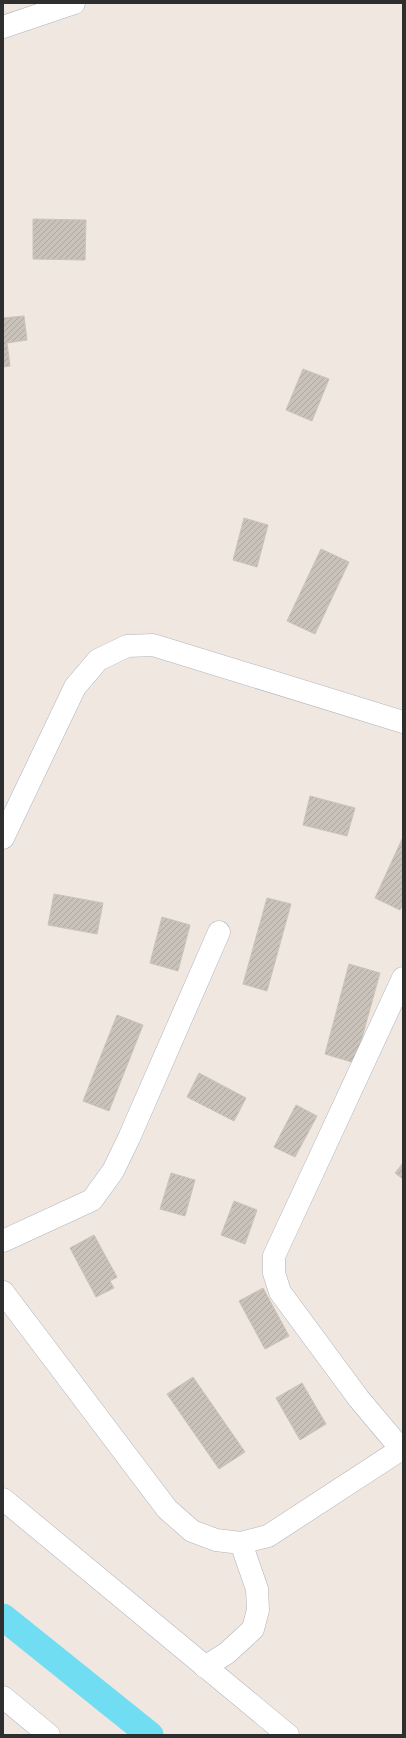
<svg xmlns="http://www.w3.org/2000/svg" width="406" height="1738" font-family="'DM Sans',sans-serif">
<defs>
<pattern id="building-hatch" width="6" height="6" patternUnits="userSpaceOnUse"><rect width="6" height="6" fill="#c8c2bb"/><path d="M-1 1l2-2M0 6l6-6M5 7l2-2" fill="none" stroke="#aca7a1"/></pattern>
</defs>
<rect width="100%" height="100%" fill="#efe7e0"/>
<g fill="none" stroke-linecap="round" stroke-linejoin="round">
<path stroke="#71ddf3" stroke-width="27" d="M3,1617L150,1735"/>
</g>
<g fill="url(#building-hatch)" stroke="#cbc3b9">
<path d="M33,219L86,220L85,260L33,259Z"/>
<path d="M24,316L27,340L7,343L10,366L3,367V318Z"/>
<path d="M303,369L329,379L312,421L286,410Z"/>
<path d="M244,518L268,525L257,567L233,560Z"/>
<path d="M321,549L349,562L315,634L287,621Z"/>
<path d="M310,796L355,808L347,836L303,825Z"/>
<path d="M403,837V904L400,910L375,898Z"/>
<path d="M54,894L103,903L97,934L48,925Z"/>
<path d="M267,898L291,904L267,991L243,984Z"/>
<path d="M162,917L190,925L178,971L150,963Z"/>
<path d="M349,964L380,973L355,1063L325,1054Z"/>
<path d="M117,1015L143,1025L109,1111L83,1101Z"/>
<path d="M199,1073L246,1098L234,1121L187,1097Z"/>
<path d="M296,1105L317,1116L295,1157L274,1147Z"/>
<path d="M403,1163V1179L395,1173Z"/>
<path d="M171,1173L195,1180L185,1216L160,1209Z"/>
<path d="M234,1201L257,1210L245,1244L221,1235Z"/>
<path d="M94,1235L117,1277L110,1281L114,1288L96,1297L70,1248Z"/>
<path d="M263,1288L289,1336L265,1349L239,1301Z"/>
<path d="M193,1377L245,1452L219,1469L167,1394Z"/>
<path d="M302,1383L326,1424L300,1440L276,1398Z"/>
</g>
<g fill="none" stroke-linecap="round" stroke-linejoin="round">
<g stroke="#b0b4be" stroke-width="23">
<g id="minor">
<path d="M3,838L75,687L98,660L127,646L153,645L403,722"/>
<path d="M3,1241L92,1200L113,1171L129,1138L219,932"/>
<path d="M3,1292L167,1509L192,1531L216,1540L241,1543L268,1536L403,1448"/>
<path d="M401,1449L359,1399L280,1292L274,1273V1256L403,978"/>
<path d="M3,1499L288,1735"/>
<path d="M205,1667L227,1653L253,1629L258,1610L257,1589L241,1543"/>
<path d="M3,1697L49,1735"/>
</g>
</g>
<g stroke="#b0b4be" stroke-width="23">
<path id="tertiary" d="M3,27L74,3"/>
</g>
<use href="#minor" stroke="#fff" stroke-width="22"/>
<use href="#tertiary" stroke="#fff" stroke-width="22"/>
</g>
<rect width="406" height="1738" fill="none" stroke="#2e2e2e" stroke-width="8"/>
</svg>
